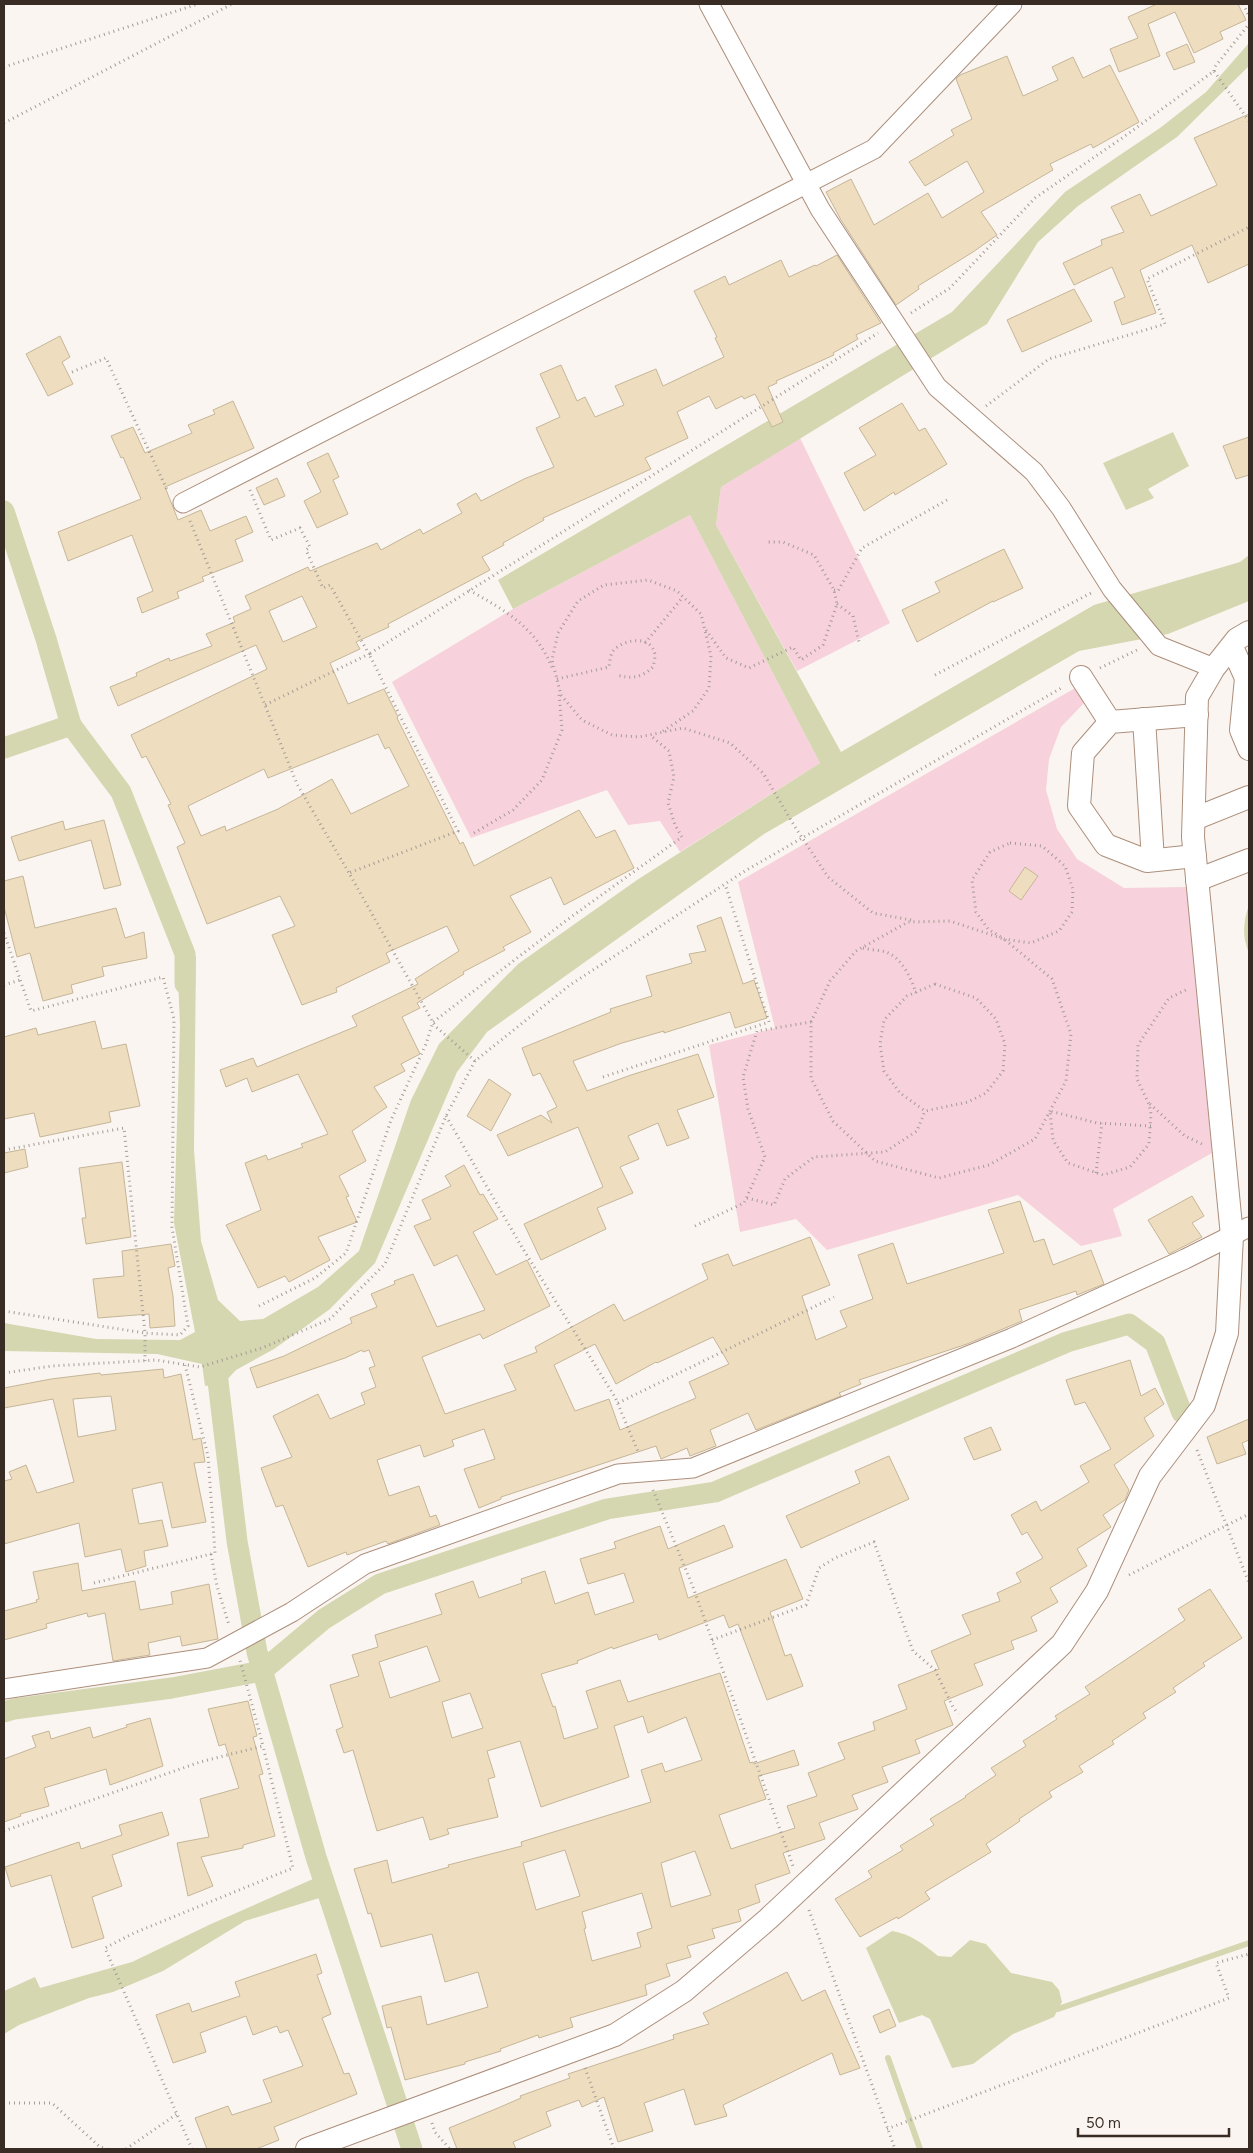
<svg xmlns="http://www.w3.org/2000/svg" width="1253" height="2153" font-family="Figtree,sans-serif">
<rect width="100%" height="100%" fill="#fbf5f1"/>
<g fill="#f7d1db">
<path d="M800,438L890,623L797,671L716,525L721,487Z"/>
<path d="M690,515L820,763L680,852L660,821L628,825L607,790L471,838L392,682L513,609Z"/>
<path d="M1077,687L1086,701L1061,727L1049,759L1046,790L1057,829L1077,859L1124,888L1187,887L1212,1153L1113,1209L1122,1236L1081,1246L1018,1195L827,1250L796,1219L740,1232L709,1045L775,1028L738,882Z"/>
</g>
<g fill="#d4d7b0">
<path d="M1249,43V66L1177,137L1078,206L1038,242L987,324L721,487L716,525L841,752L1094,605L1240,562L1249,555V601L1168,634L1079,651L764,834L487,1032L457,1072L375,1263L330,1309L274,1349L236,1370L223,1384L205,1386L202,1364L157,1354L4,1351V1323L96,1339L180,1340L195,1332L174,1223L180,1025L177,957L196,956L194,1150L201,1241L218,1300L240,1321L263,1319L318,1287L359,1251L411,1100L439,1044L518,964L637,880L820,763L690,515L513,609L498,580L952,312L1065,192L1160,128L1206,92Z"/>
<path d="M1173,432L1189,466L1148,489L1154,498L1126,510L1103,463Z"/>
<path d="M1249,905V953C1242,937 1243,922 1249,905Z"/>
<path d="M322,1875L329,1895L245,1921L163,1971L113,1992L89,1998L19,2025L4,2034V1991L35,1977L40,1988L132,1962L211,1924Z"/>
<path d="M892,1931C911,1934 923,1944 938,1956L951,1957L970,1940L986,1944L1011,1973L1052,1982L1059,1990L1062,2002L1054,2017L1013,2034L973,2064L952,2068L930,2019L922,2015L899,2023L866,1948Z"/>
</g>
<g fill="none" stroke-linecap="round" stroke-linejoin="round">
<g stroke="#d4d7b0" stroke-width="6">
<path d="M1058,2009L1249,1943"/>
<path d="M888,2058L920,2149"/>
</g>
<g stroke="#d4d7b0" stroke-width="21">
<path d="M4,511L46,639L71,725L4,748"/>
<path d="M71,725L121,792L185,954V984"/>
<path d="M215,1356L237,1541L257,1652L316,1857L412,2149"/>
<path d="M4,1712L14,1709L172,1688L262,1671L324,1619L380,1584L607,1509L715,1492L1067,1342L1129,1324L1155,1343L1182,1413"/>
</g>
</g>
<g fill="#eedebf" stroke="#c5b698" fill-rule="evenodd">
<path d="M1157,4H1238L1246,20L1220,32L1223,39L1194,53L1175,12L1148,24L1160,56L1119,72L1110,49L1138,38L1128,17Z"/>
<path d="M1187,44L1195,62L1174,70L1166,53Z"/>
<path d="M1007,56L1023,96L1058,80L1052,67L1073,57L1083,78L1110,65L1139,122L1093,148L1091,144L1050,164L1053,170L981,212L997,235L973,252L918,286L919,289L896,305L841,220L826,192L851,179L874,225L928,193L942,218L984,192L967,161L925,186L909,162L954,135L951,130L972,119L956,79L960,75Z"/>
<path d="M1249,114V264L1208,283L1192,245L1140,270L1156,313L1122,325L1114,302L1125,297L1112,267L1074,285L1063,263L1102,245L1101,240L1124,232L1111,207L1140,194L1151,216L1217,185L1194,138Z"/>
<path d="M837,255L881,323L856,335L858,339L833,353L834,355L776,381L777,383L768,387L783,422L772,427L755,394L744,399L742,396L716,409L709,396L677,412L688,438L645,458L651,469L543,518L544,520L503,543L504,545L482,557L490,570L388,624L389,627L356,642L360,649L330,663L348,704L384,689L398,717L397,718L460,844L463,842L474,866L579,810L596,838L615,830L634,868L564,905L551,877L510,896L531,932L503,947L505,950L463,972L464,974L417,1003L420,1008L402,1017L420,1054L401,1064L405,1071L374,1087L387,1107L352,1131L366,1161L339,1176L349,1196L346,1197L357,1222L318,1237L330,1260L289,1282L285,1276L258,1288L226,1225L261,1210L245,1163L266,1155L268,1160L303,1147L301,1144L328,1134L298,1074L252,1092L247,1078L226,1087L220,1070L253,1058L257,1067L357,1026L352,1016L418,984L415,979L459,951L447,926L386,953L390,962L336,988L337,992L302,1005L272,935L295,926L280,896L207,924L177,847L185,843L168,805L171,804L146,756L142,758L131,735L267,669L256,645L118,706L110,687L137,676L136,673L169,658L170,661L212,646L206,634L235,622L233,617L251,609L245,596L308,567L310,571L377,543L381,550L420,529L423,534L462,513L457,504L476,493L481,501L524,479L554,467L536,428L560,417L540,374L561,365L577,401L585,397L595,417L624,405L615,386L656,369L663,386L724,357L715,338L717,337L694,291L725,276L729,285L781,260L789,277L815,265L816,266ZM302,596L317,627L283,642L269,611ZM378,734L385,749L389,747L409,786L351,814L332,779L278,809L226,831L225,826L201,836L188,806L264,769L268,778Z"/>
<path d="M1074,289L1092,321L1022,352L1007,320Z"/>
<path d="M60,336L70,357L62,362L73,384L48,396L26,354Z"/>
<path d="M233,401L254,448L165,487L178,520L201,510L210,531L246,516L253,532L235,540L243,561L202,577L204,581L177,592L179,598L142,613L137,598L153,591L132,535L68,561L58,532L141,499L123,457L121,458L111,436L133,427L145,453L192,433L188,425L215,414L213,410Z"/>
<path d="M902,403L919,431L925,428L947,464L895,495L894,492L864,511L844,473L876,455L859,428Z"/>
<path d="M1249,437V475L1236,479L1223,446Z"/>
<path d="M328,453L339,477L333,480L348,514L317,528L304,501L321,492L307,463Z"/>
<path d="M277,478L285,496L264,505L256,488Z"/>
<path d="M1004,549L1023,588L993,602V601L917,642L902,610L940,592L935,582Z"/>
<path d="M104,820L121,885L104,889L91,840L19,861L11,837L63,821L65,830Z"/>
<path d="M1025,867L1038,876L1021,900L1009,891Z"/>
<path d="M23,876L35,928L116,908L125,938L144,932L147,958L102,967L104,976L71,985L73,993L43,1001L30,953L17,957L4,907V881Z"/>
<path d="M721,917L743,984L754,980L767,1018L735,1028L730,1012L664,1033V1031L622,1043L573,1061L587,1091L631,1075L698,1054L714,1097L677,1110L689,1138L667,1146L658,1123L628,1136L639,1159L620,1167L633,1193L597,1208L606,1229L541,1260L524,1224L603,1187L578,1127L508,1156L497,1135L541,1115L552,1123L547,1112L557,1107L540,1073L533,1076L522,1048L611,1012L610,1009L652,996L646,976L692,963L689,954L706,951L697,926Z"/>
<path d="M95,1021L102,1049L126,1044L140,1106L109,1112L111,1122L40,1137L34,1113L4,1119V1037L36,1028L38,1035Z"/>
<path d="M489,1079L511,1094L491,1131L467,1116Z"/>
<path d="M25,1149L28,1167L4,1173V1153Z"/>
<path d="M122,1162L131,1237L86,1244L82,1218H86L79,1168Z"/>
<path d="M464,1165L480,1195L483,1194L498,1219L473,1232L496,1275L527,1260L550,1306L483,1339L480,1334L422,1357L445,1414L516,1390L504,1365L537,1352L535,1347L614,1304L624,1321L708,1279L702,1264L728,1254L733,1266L810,1237L830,1285L802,1296L816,1340L847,1327L840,1311L873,1299L858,1255L893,1243L907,1284L1004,1253L988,1210L1020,1201L1034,1242L1044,1239L1053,1265L1091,1250L1104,1284L1077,1295L1076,1291L1019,1310L1022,1321L967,1344L859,1380L861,1384L839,1393L841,1396L756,1430L748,1413L710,1430L716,1446L690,1456L687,1448L661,1459L656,1446L501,1497V1499L479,1508L464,1469L495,1459L484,1429L452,1440L454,1446L424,1457L420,1445L377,1460L389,1496L419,1486L430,1517L436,1515L440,1525L388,1544L386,1541L347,1555L346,1552L308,1567L283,1505L276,1507L261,1468L292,1457L273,1416L318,1394L330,1419L365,1404L361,1393L376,1387L369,1368L375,1366L369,1350L363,1352L362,1350L345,1358L257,1388L250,1368L284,1356L352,1323L350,1318L377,1307L371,1294L395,1284L394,1281L413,1274L437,1327L485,1310L457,1255L434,1266L414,1226L431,1219L422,1200L451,1186L445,1176ZM713,1337L729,1364L689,1382L696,1398L620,1430L609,1399L575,1411L554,1365L595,1344L616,1384L656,1362L657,1363Z"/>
<path d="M1192,1196L1204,1216L1192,1223L1202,1237L1169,1254L1148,1220Z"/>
<path d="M171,1244L175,1266L168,1268L173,1296L175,1326L150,1328L149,1314L98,1318L93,1279L124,1276L122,1251Z"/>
<path d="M1130,1360L1141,1396L1155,1388L1164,1404L1144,1418L1154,1436L1114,1465L1129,1490L1125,1500L1103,1515L1111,1527L1077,1549L1087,1566L1050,1588L1058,1602L1031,1617L1037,1631L1011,1641L1014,1649L974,1664L983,1685L944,1701L953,1725L915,1740L920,1753L882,1767L888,1782L852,1795L858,1809L819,1823L825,1839L783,1853L790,1873L755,1885L760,1902L738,1910L741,1921L712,1929L715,1938L687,1946L691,1957L666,1964L670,1976L645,1985L647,1995L570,2018L573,2027L539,2038L538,2035L500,2049L501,2051L465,2062V2064L405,2080L391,2027L387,2028L382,2006L421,1996L427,2025L488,2007L478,1972L445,1982L432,1934L381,1947L371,1913L368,1914L354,1869L387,1860L392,1883L449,1867L448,1865L522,1846L521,1842L651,1802L641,1770L662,1763L665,1772L702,1760L686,1717L648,1733L643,1716L614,1726L629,1777L541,1807L520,1741L487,1751L495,1777L488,1779L498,1817L447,1829L449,1834L430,1840L423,1817L377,1831L353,1750L344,1753L336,1730L343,1727L330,1685L359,1676L352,1655L378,1647L375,1635L442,1614L435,1594L473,1581L479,1598L522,1583L521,1579L545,1571L555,1604L588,1592L595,1615L634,1602L624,1573L588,1584L580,1559L616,1548L614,1542L660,1526L668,1549L724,1525L733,1547L679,1568L688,1598L786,1559L803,1599L770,1612L785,1656L791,1654L803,1686L767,1700L738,1624L729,1628L724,1615L659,1640L657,1634L613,1649L612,1647L577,1661L578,1663L541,1674L553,1707L555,1706L564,1739L598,1728L586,1691L620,1680L628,1702L720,1673L750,1763L753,1762L754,1764L794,1750L799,1765L758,1776L766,1799L719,1815L731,1849L795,1828L787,1806L817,1796L808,1773L845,1759L838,1743L875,1730L873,1722L907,1709L898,1685L939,1669L931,1651L971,1634L962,1615L1000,1601L997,1593L1021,1582L1016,1573L1043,1558L1027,1532L1022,1535L1011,1515L1036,1501L1041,1511L1089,1482L1080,1466L1111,1449L1085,1402L1075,1405L1066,1380ZM427,1646L440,1681L390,1698L379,1662ZM470,1693L483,1728L452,1738L442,1702ZM565,1850L580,1896L536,1910L523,1863ZM695,1851L711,1895L671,1907L661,1863ZM642,1893L652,1928L637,1933L641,1947L592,1961L584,1929L586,1928L582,1912Z"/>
<path d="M163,1369L164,1378L181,1374L193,1440L201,1438L205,1462L194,1463L206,1522L172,1528L162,1482L132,1489L139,1524L162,1520L168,1546L144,1551L146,1566L126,1572L121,1549L85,1557L79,1523L4,1544V1481L12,1479L9,1472L26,1465L37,1493L74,1482L53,1399L4,1408V1388L51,1379L100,1373L101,1375ZM111,1396L116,1430L78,1437L73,1399Z"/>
<path d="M1249,1419V1440L1242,1443L1246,1454L1217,1464L1207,1437Z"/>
<path d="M991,1427L1001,1450L974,1460L964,1438Z"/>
<path d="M889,1456L909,1499L801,1548L786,1516L860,1483L855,1471Z"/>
<path d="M78,1563L82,1591L135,1581L140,1610L173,1604L171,1592L209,1584L218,1639L182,1646L180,1636L148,1643L150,1655L113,1661L105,1613L88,1617L87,1613L46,1624L47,1628L4,1640V1611L37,1602L36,1600L39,1599L33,1572Z"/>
<path d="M1210,1589L1242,1638L1203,1663L1205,1666L1173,1688L1176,1692L1143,1713L1146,1718L1112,1741L1114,1744L1079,1766L1083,1772L1049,1792L1052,1797L1019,1819L1020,1821L986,1844L991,1852L925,1892L930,1899L898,1919L897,1917L860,1937L835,1899L872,1877L868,1871L903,1850L900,1846L934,1825L930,1819L966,1797L965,1796L996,1775L991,1768L1026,1746L1023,1741L1057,1719L1055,1716L1090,1694L1085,1687L1185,1620L1178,1609Z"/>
<path d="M248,1701L257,1736L253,1737L263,1774L259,1775L275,1836L243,1845V1848L201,1857L213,1886L188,1896L177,1843L209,1837L200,1799L239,1788L225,1744L219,1746L208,1709Z"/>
<path d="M150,1718L163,1766L110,1785L106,1769L44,1788L49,1806L20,1814L21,1816L4,1822V1759L36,1747L32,1736L49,1731L51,1739L90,1727L93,1738L127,1727L126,1725Z"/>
<path d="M162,1812L169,1835L112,1855L122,1886L92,1897L104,1938L72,1948L51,1875L11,1887L5,1867L79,1842L81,1849L122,1835L119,1825Z"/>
<path d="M316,1954L322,1973L317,1975L331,2014L322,2018L344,2074L349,2073L357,2094L274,2127L279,2140L256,2149H207L195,2118L228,2106L232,2115L272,2102L263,2080L303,2066L288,2030L280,2033L277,2026L253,2035L246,2016L200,2033L206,2052L173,2063L156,2015L189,2003L192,2012L240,1996L235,1982Z"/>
<path d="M787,1972L802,2001L825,1990L860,2068L840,2075L832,2053L723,2105L727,2116L695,2125L684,2089L644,2103L653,2131L618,2142L604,2097L582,2107L579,2100L546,2112L551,2126L513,2142L516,2149H457L449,2128L498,2108L521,2098L520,2096L570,2078L568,2074L674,2039L673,2035L709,2024L703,2013Z"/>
<path d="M889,2009L896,2026L880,2033L873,2016Z"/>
</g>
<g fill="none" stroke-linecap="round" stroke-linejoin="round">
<g stroke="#ac8f7c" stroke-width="21">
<g id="minor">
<path d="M709,4L820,209L937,387L1034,472L1061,508L1112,589L1159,646L1214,668"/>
<path d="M183,503L874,149L1012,4"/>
<path d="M4,1689L207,1658L292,1612L365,1564L618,1474L693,1468L1012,1338L1185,1259L1249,1227"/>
</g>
</g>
<g stroke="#ac8f7c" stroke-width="24">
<g id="tertiary">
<path d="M1232,647L1246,678L1241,730L1249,749"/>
<path d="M1081,677L1110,722"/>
<path d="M1144,719L1153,860"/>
<path d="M1194,819L1249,797"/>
<path d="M1195,856L1147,861L1106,845L1079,806L1083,753L1110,722L1197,715"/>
<path d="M1197,880L1249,860"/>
<path d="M307,2149L615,2035L684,1991L768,1919L1062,1644L1097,1591L1150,1476L1204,1405L1227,1333L1232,1236L1193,837L1197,697L1214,668L1237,639L1249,632"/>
</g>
</g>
<g stroke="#a59c97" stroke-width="3" stroke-dasharray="1 4" stroke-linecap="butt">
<path d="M1243,4L1249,16"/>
<path d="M4,67L198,4"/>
<path d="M1214,71V68L1249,24"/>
<path d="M4,123L232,4"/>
<path d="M911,313L950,288L1035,198L1125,136L1214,71L1249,121"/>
<path d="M72,372L106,358L168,492"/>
<path d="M986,406L1049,359L1165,324L1147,279L1249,227"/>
<path d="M250,490L271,540L300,528L310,547L306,550L323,588L330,585L369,654L265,705"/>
<path d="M190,521L297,784L349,873"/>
<path d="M469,590C506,611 537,628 553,670"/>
<path d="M834,590L838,591L862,548L947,500"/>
<path d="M837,604L853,616L859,642"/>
<path d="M706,630L726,658L749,668L793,647L801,660L823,645L837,604L834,590L814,555L783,542H765"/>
<path d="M645,643L683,597"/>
<path d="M1100,668L1139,649"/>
<path d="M935,675L1091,593"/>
<path d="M557,679L609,667C610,662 610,655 613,651C623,639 652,634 655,655C655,658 654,663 653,667C641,678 632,679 616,675"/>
<path d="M663,731L693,711L709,688L711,656L701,614L677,591L648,580L604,585L578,601L558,633L552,660L561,695L582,720L612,735L639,737L683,728L730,743L763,773L795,827L828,877L873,913L911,920"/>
<path d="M474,833L513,810L542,780L562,730L559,693"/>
<path d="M1010,843L1042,846L1065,866L1073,889L1072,912L1059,931L1031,943L1004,939L988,929L976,912L972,880L990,852Z"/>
<path d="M4,933L31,1011L163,977L174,1019L172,1227L188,1326L180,1335L145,1333V1361"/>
<path d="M863,948C870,950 879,950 886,952C902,958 911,978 916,993"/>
<path d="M935,984L976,998L996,1019L1005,1044L1003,1071L986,1093L968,1102L925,1111L900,1093L884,1071L880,1044L884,1020L907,996Z"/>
<path d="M4,985L20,980"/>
<path d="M475,1061L435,1026L349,873L458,831L369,654L878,333"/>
<path d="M603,1077L769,1022L725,884"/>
<path d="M1150,1104L1185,1136L1202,1144"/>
<path d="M446,1116L520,1244L615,1397L639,1454"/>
<path d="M1151,1126L1097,1123L1050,1111L1053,1140L1068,1163L1103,1175L1130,1167L1149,1144L1151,1114L1149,1104L1137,1079L1138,1045L1169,998L1188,989"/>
<path d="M4,1150L124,1128L145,1333L4,1311"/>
<path d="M1096,1173L1102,1123"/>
<path d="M747,1198L774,1205L785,1179L814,1157L885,1152L917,1131L925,1111"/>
<path d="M695,1226L744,1203L765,1157L748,1109L743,1077L757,1031L811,1022V1078L833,1121L875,1161L939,1178L989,1165L1035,1139L1066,1081L1071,1034L1052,979L1004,939L950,921L908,922L856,951L830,981L811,1022"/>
<path d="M259,1306L315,1278L346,1253L391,1120L426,1044L433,1022L571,917L682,837L675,825L668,803L674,777L669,751L650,735"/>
<path d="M4,1373L52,1366L156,1360L200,1367L262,1348L330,1319L385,1264L446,1116L475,1061L570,985L745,871L1063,687"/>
<path d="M618,1403L834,1297"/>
<path d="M1197,1450L1249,1583"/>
<path d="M653,1490L693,1587L793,1866"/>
<path d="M211,1554L217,1586L229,1625"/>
<path d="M1129,1575L1249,1514"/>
<path d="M94,1583L215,1553L208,1456L185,1365"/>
<path d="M712,1640L806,1605L819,1568L835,1558L874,1542L913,1651L935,1670L953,1707L958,1714"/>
<path d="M4,1831L200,1762L263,1746L240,1660"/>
<path d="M809,1910L895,2149"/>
<path d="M585,2068L614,2149"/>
<path d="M4,2103H52L100,2147L107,2149"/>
<path d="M432,2123L435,2132L450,2149"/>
<path d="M887,2129L1229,1998L1216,1963L1249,1954"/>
<path d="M126,2149L177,2114"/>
<path d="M192,2149L105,1948L134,1933L293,1868L263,1746"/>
</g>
<use href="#minor" stroke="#fff" stroke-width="19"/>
<use href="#tertiary" stroke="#fff" stroke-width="22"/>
</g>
<rect width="1253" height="2153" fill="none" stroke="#382c25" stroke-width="10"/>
<path d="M1078 2128v8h151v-8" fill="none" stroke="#382c25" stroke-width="2.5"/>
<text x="1086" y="2128" font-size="15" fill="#382c25" stroke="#fbf5f1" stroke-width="4" paint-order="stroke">50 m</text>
</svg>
